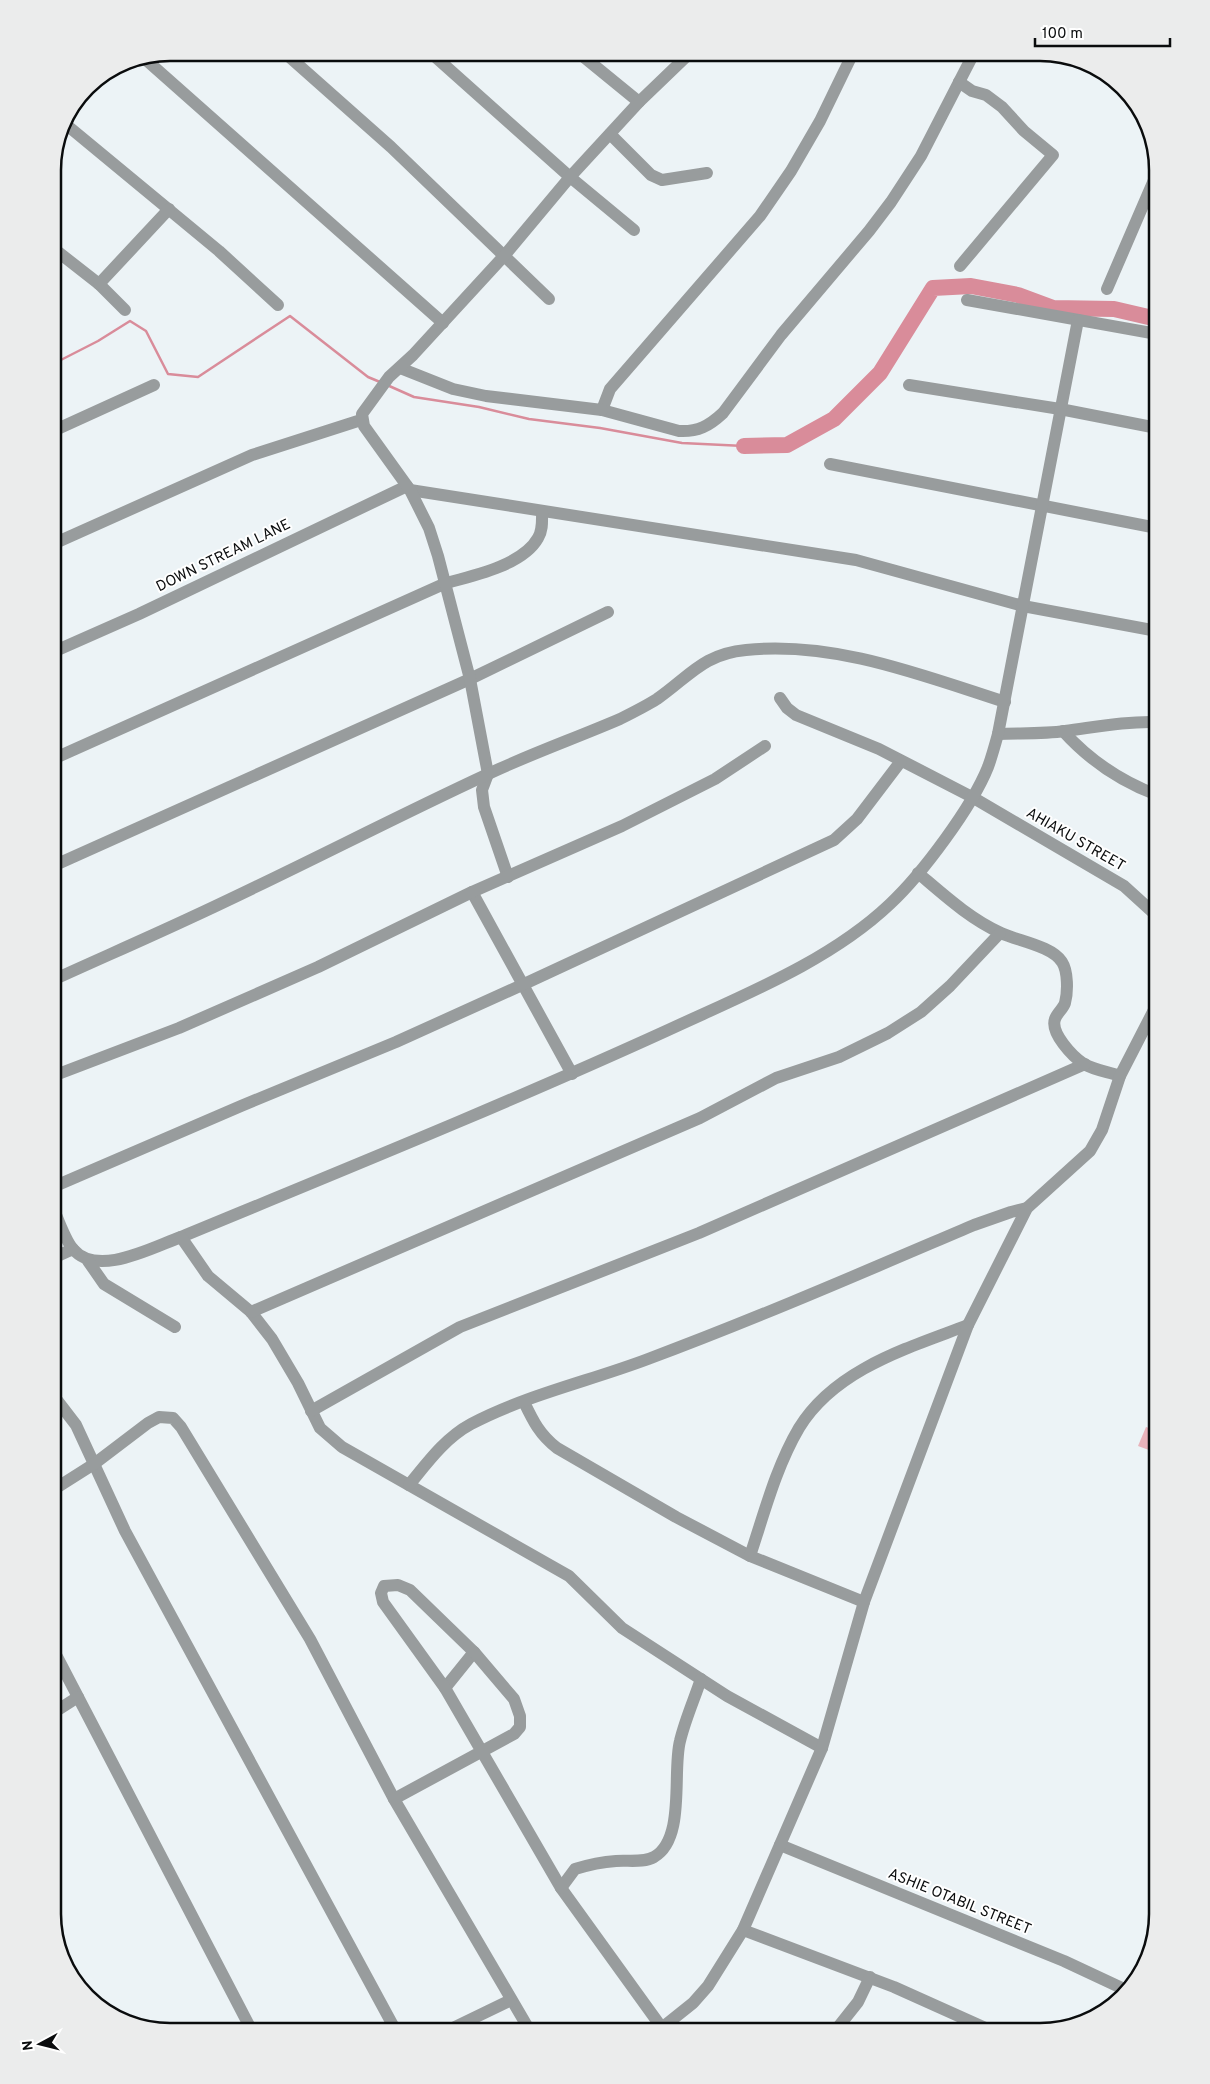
<svg xmlns="http://www.w3.org/2000/svg" width="1210" height="2084" font-family="Overpass,sans-serif">
<rect width="100%" height="100%" fill="#ecf3f6"/>
<path fill="#e9b3bb" d="M1146,1427L1157,1431V1453L1138,1446Z"/>
<g fill="none" stroke-linecap="round" stroke-linejoin="round">
<g stroke="#d98c9a" stroke-width="2.5">
<path d="M53,364L98,341L130,321L146,331L168,374L198,377L290,316L368,377L380,382"/>
<path d="M387,385L414,397L479,407L529,419L600,428L682,443L744,446"/>
</g>
<path stroke="#d98c9a" stroke-width="16" d="M744,446L787,445L834,419L880,373L933,288L971,286L1018,295L1053,308L1114,309L1157,319"/>
<g stroke="#989c9d" stroke-width="12">
<path d="M285,53L391,147L549,299"/>
<path d="M431,53L570,177L634,230"/>
<path d="M579,53L639,102"/>
<path d="M853,53L820,121L791,171L760,216L610,389L602,410L679,431C698,432 709,426 723,413L781,335L869,231L891,202L921,156L974,53"/>
<path d="M144,58L443,323"/>
<path d="M959,82L972,91L986,95L1002,107L1024,131L1053,155L960,266"/>
<path d="M63,122L219,251L278,305"/>
<path d="M610,134L651,175L662,180L707,173"/>
<path d="M53,248L99,284L125,310"/>
<path d="M99,284L169,209"/>
<path d="M1107,289L1157,173"/>
<path d="M967,300L1157,334"/>
<path d="M400,368L453,389L486,396L602,410"/>
<path d="M909,385L1060,409L1157,428"/>
<path d="M53,431L154,385"/>
<path d="M830,464L1157,528"/>
<path d="M410,490L856,560L1023,606L1157,631"/>
<path d="M53,544L252,455L361,420"/>
<path d="M53,652L139,614L407,486"/>
<path d="M780,698L787,708L796,715L879,749L972,797L1124,886L1157,916"/>
<path d="M1063,731C1090,761 1120,781 1157,795"/>
<path d="M998,734C1020,733 1043,734 1065,731C1096,727 1126,721 1157,722"/>
<path d="M53,759L446,583C473,576 523,565 538,538C543,530 542,521 542,511"/>
<path d="M53,866L470,679L608,612"/>
<path d="M918,873C944,895 970,919 1001,933C1018,941 1052,946 1062,962C1068,971 1068,992 1065,1003C1063,1009 1057,1013 1055,1019C1050,1033 1073,1057 1084,1064C1094,1070 1109,1072 1120,1076"/>
<path d="M508,877L484,807L482,790L488,774L470,679L438,556L429,528L410,490L364,426L362,414L389,377L413,355L504,256L570,177L639,102L690,53"/>
<path d="M472,892L572,1074"/>
<path d="M53,980C99,959 145,939 190,918C290,872 387,821 486,775C530,754 576,738 620,719C632,713 646,706 657,699C690,676 703,654 746,650C835,641 921,675 1005,702"/>
<path d="M53,1076L179,1028L318,967L472,892L622,826L715,779L765,746"/>
<path d="M53,1187L241,1106L396,1042L522,985L834,840L857,819L901,761"/>
<path d="M53,1207C58,1219 65,1240 73,1249C97,1278 153,1247 181,1237C343,1170 506,1104 666,1031C741,996 829,962 890,904C922,874 972,807 988,767C992,756 995,745 998,734L1078,320"/>
<path d="M181,1237L208,1276L251,1312L272,1339L298,1383L320,1428L342,1447L569,1576L622,1628L727,1696L822,1748"/>
<path d="M53,1258L73,1249"/>
<path d="M88,1261L104,1284L175,1327"/>
<path d="M251,1312L700,1118L776,1078L839,1057L888,1033L921,1012L950,986L1000,933"/>
<path d="M53,1395L76,1425L125,1531L396,2031"/>
<path d="M524,1402C533,1421 540,1435 557,1448L676,1517L750,1556"/>
<path d="M311,1411L460,1327L699,1233L1085,1064"/>
<path d="M409,1485C427,1463 445,1438 471,1424C526,1395 590,1381 648,1359C758,1318 866,1271 974,1225L1011,1212L1027,1208"/>
<path d="M53,1490L94,1464L148,1423L159,1417L173,1418L181,1427L310,1639L394,1799L530,2031"/>
<path d="M864,1602L750,1556C764,1514 776,1467 799,1428C835,1369 908,1348 968,1325"/>
<path d="M53,1649L252,2031"/>
<path d="M445,1688L474,1652"/>
<path d="M53,1713L78,1697"/>
<path d="M394,1799L514,1734L520,1727V1716L514,1699L474,1652L410,1590L398,1585L384,1586L381,1593L383,1602L445,1688L561,1888L662,2028"/>
<path d="M780,1845L1064,1961L1126,1990"/>
<path d="M561,1888L575,1869C588,1865 602,1862 616,1861C628,1860 644,1863 654,1857C686,1839 672,1771 680,1741C685,1720 694,1700 701,1679"/>
<path d="M743,1930L894,1987L992,2031"/>
<path d="M447,2031L511,2000"/>
<path d="M658,2031L693,2003L708,1986L743,1930L822,1748L864,1602L968,1325L1027,1208L1090,1151L1102,1130L1120,1076L1157,1004"/>
<path d="M835,2031L858,2002L870,1977"/>
</g>
</g>
<g text-anchor="middle" stroke-width="4" stroke-linejoin="round" paint-order="stroke">
<g font-size="15" fill="#0a0c0d" stroke="#fff">
<text transform="translate(223 555) rotate(-26)" y="5">DOWN STREAM LANE</text>
<text transform="translate(1076 839) rotate(30)" y="5">AHIAKU STREET</text>
<text transform="translate(960 1901) rotate(22)" y="5">ASHIE OTABIL STREET</text>
</g>
</g>
<path d="M0 0H1210V2084H0ZM170 61H1040A109 109 0 0 1 1149 170V1914A109 109 0 0 1 1040 2023H170A109 109 0 0 1 61 1914V170A109 109 0 0 1 170 61Z" fill="#ebecec" fill-rule="evenodd"/>
<path fill="none" stroke="#0a0c0d" stroke-width="2.5" d="M170 61H1040A109 109 0 0 1 1149 170V1914A109 109 0 0 1 1040 2023H170A109 109 0 0 1 61 1914V170A109 109 0 0 1 170 61Z"/>
<g transform="translate(40 2044) rotate(263)" stroke="#ffffff" stroke-width="4" paint-order="stroke">
<path d="M0-4L9 19L0 12L-9 19Z" fill="#0a0c0d"/>
<text y="-8" font-size="14" font-weight="bold" text-anchor="middle" fill="#0a0c0d">N</text>
</g>
<path d="M1035 38v8h135v-8" fill="none" stroke="#0a0c0d" stroke-width="2.5"/>
<text x="1042" y="38" font-size="15" fill="#0a0c0d" stroke="#ffffff" stroke-width="4" paint-order="stroke">100 m</text>
</svg>
